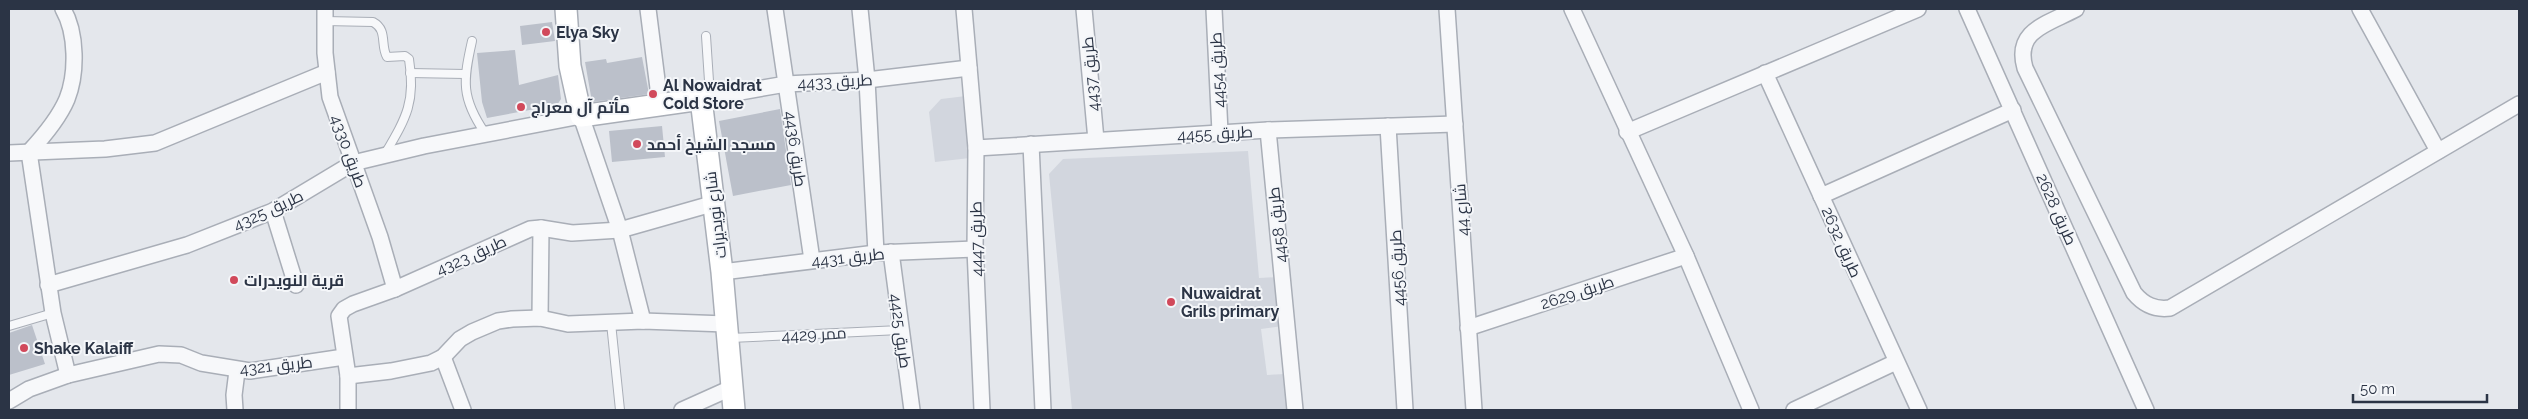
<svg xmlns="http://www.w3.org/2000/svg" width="2528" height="419" font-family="Raleway,Cairo,sans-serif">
<rect width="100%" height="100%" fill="#e4e7ec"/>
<g fill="#d2d6de">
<path d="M966,96L970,158L935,162L929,112L941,99Z"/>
<path d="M1248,151L1259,278L1279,277L1283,326L1261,329L1267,375L1285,374L1289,410H1072L1049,174L1063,159Z"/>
</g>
<g fill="#bbc0ca">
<path d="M552,22L555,41L522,45L520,26Z"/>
<path d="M515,50L519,85L558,75L561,99L557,105L487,118L482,102L477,53Z"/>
<path d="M642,57L649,94L592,102L585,62L606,59L607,63Z"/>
<path d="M780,109L791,185L733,196L719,121Z"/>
<path d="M662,126L665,157L612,162L609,131Z"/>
<path d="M32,325L45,364L9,375V333Z"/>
</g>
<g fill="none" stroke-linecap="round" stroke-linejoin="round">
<g stroke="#a9aeb7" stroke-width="10">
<g id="lane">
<path d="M325,21L373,22C388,30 380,45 387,57L405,56L409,59C416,102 406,118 385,154"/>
<path d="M706,36L710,96"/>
<path d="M472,41C463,81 461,98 485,133"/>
<path d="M410,73L465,74"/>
<path d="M611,323L620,410"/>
<path d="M9,326L53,313"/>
<path d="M730,338L900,330"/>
</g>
</g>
<g stroke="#a9aeb7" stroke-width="18">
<g id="street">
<path d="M325,9V53L330,97L380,237L395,289"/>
<path d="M648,9L660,104"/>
<path d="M775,9L812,260"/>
<path d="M860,9L867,80L876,253"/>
<path d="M964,9L976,148L975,249L982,410"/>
<path d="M1084,9L1096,140"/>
<path d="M1214,9L1220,132"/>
<path d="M1447,9L1474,410"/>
<path d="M1572,9L1686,256L1751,410"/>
<path d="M1967,9L2146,410"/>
<path d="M2076,9C2048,24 2014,30 2025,68L2134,293C2144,305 2155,310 2170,308L2519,104"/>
<path d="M2360,9L2438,151"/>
<path d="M1765,73L1919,410"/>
<path d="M701,99L786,84L867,80L969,68"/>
<path d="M1388,126L1405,410"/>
<path d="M1268,130L1295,410"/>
<path d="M1627,132L1918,9"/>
<path d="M1031,144L1043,410"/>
<path d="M976,148L1268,130L1455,124"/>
<path d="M29,152L53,313L68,375"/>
<path d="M29,152C43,137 59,118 67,99C77,74 77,33 63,9"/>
<path d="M9,153L105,149L155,143L327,72"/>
<path d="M1821,196L2013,110"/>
<path d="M273,211L296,285"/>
<path d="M891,252L912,410"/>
<path d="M722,272L876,253L975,249"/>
<path d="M48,285L187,245L273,211L353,163L424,146L581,116L620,230L643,321"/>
<path d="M540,318L541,228"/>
<path d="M1468,328L1686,256"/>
<path d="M443,357L463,410"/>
<path d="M348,376L391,371L431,363L443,357L460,339L472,332L498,321L512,319L540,318L568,324L643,321L726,324"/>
<path d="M9,401L29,389L68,375L159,354L181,355L201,363L250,371L344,357"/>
<path d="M235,410L234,395L237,371"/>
<path d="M348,410V376L339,316L344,309L353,304L395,289L530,229L541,228L572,233L620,230L715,203"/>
<path d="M682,410L731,388"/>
<path d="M1794,410L1896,362"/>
</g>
</g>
<g stroke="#a9aeb7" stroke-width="24">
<path id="secondary" d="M566,9L570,66L581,116L701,99L722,272L734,410"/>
</g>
<use href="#lane" stroke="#f7f8fa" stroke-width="8"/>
<use href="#street" stroke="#f7f8fa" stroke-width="15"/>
<use href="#secondary" stroke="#fff" stroke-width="21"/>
</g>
<g fill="#d1495b" stroke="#f4f6f9" stroke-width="2">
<circle cx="546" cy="32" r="5"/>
<circle cx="653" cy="94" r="5"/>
<circle cx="521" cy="107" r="5"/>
<circle cx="637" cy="144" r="5"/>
<circle cx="234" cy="280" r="5"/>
<circle cx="1171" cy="302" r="5"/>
<circle cx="24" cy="348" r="5"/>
</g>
<g text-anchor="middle" stroke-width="4" stroke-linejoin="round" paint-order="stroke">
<g font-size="16" font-weight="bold" fill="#2b3445" stroke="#f4f6f9" text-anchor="start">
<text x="556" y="38">Elya Sky</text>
<text x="663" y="91">Al Nowaidrat<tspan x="663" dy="18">Cold Store</tspan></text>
<text x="531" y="113">مأتم آل معراج</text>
<text x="647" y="150">مسجد الشيخ أحمد</text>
<text x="244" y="286">قرية النويدرات</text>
<text x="1181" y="299">Nuwaidrat<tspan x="1181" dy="18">Grils primary</tspan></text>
<text x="34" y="354">Shake Kalaiff</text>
</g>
<g font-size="16" fill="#2b3445" stroke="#f4f6f9">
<text transform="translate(1217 70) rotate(-93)" y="6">طريق 4454</text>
<text transform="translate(1090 74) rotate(-95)" y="6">طريق 4437</text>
<text transform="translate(835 81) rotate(-3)" y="6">طريق 4433</text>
<text transform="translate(1215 133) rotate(-3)" y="6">طريق 4455</text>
<text transform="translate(796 149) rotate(82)" y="6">طريق 4436</text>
<text transform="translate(349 151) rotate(70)" y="6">طريق 4330</text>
<text transform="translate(2057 209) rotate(66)" y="6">طريق 2628</text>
<text transform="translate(268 210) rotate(-25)" y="6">طريق 4325</text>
<text transform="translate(1461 210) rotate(-94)" y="6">شارع 44</text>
<text transform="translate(715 215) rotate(-97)" y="6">شارع نويديرات</text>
<text transform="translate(1277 225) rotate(-96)" y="6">طريق 4458</text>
<text transform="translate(976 239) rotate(-91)" y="6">طريق 4447</text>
<text transform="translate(1842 242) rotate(66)" y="6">طريق 2632</text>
<text transform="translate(471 255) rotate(-24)" y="6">طريق 4323</text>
<text transform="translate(848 257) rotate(-6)" y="6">طريق 4431</text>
<text transform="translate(1397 268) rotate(-93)" y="6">طريق 4456</text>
<text transform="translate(1577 292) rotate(-18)" y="6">طريق 2629</text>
<text transform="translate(901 331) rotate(82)" y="6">طريق 4425</text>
<text transform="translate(814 334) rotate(-3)" y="6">ممر 4429</text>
<text transform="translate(276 365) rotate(-6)" y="6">طريق 4321</text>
</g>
</g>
<rect width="2528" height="419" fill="none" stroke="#2b3445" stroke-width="20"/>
<path d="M2353 394v8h134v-8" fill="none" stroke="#2b3445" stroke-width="2.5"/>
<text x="2360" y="394" font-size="15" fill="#2b3445" stroke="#f4f6f9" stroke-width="4" paint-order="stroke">50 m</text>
</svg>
